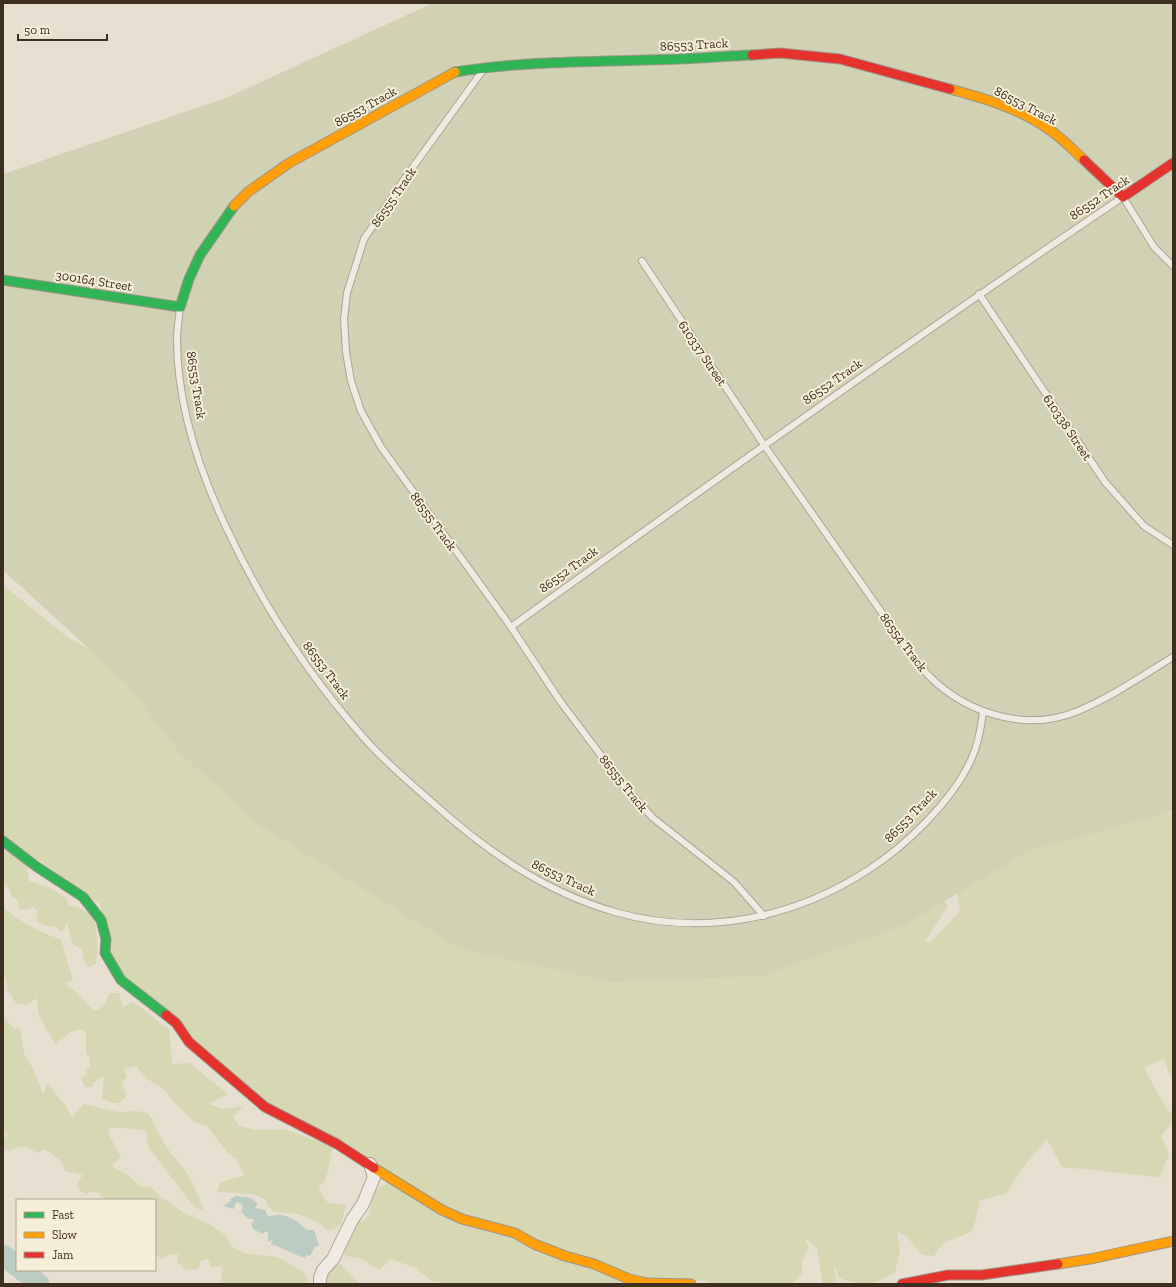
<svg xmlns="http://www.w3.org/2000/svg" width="1176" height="1287" font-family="'Zilla Slab',serif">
<rect width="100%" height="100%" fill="#e7e0d1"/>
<g fill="#d6d7b3">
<path d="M3,585L70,639L168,691L913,860L948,906L925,941L930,943L960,911L949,853L1164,813H1173V1077L1169,1075L1164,1058L1144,1068L1166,1108L1173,1115V1122L1161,1136L1169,1154L1160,1177L1062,1167L1047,1139L1023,1167L1006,1194L980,1200L973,1230C955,1242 947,1234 934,1256L922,1255L908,1238L897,1231L900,1251L895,1273C872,1285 864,1287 839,1278L834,1265L836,1284H823L817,1248L805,1238L809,1248L802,1261V1273L792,1284H715L704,1281L647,1280L459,1215L266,1102L124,978L110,955L100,904L3,835Z"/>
<path d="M3,849L27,865L29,881L48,887L67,898L68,905C78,905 93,914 95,923C98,933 98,954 96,964L89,967L84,961L82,950L73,944L67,924L62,933L54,926C48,928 41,924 36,920L38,911L33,907L28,910H19L17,900L11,896L10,890L3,882Z"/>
<path d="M3,907C19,921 39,933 61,939L73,980L65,983C76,991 84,1002 95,1011L104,1006L110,993H119L123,1008L131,1002C146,1008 155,1021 169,1029L172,1064L189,1063L228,1094L209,1104L224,1109L243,1106L233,1117L239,1126L257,1130H286L333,1146L326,1179L318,1189L328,1203L346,1205L341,1224L333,1230H327C316,1217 291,1211 274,1212L267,1206L266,1200L253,1194L217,1192L220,1182L244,1176L237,1160L227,1152L207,1126L195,1123L173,1101L166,1091L146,1078L136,1066L124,1069L127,1077L122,1082L126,1096L120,1103H112L102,1098L104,1077L97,1079L92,1087H85L81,1078L87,1075L86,1071L90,1067V1058L86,1053V1033L81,1029L70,1032L56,1044C45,1027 37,1019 37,998L26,1005L16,1003L7,990L6,980L3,974Z"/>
<path d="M3,1020H6L15,1029L20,1028L24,1053L33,1069L43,1094L48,1084L65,1105L72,1117L84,1104L118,1112L137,1111L147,1113L151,1117L157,1131L170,1152L188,1174L205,1212L194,1207L148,1147L146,1131L127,1128H111L108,1133L121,1157L112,1166L129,1176L141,1187H150L160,1196L184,1213L209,1224L225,1235L231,1246L243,1253L277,1257L304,1272L309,1284H220L223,1270L221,1267H211L208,1259L201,1260L198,1269L186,1270L177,1262L178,1254L169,1255L161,1259L155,1254V1200H104L99,1193L90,1191L87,1195L79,1190L77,1183L83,1175L65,1171L62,1162L45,1149L37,1153C26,1144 21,1146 8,1151L3,1147V1138L9,1136L3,1130Z"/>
<path d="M392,1182L505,1235L640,1284H448L431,1281L416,1268L390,1259L380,1270L359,1258L345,1256L344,1248C350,1240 351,1231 357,1222L363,1221L369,1215C373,1198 372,1187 392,1182Z"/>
<path d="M340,1264L360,1284H327C326,1274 330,1268 340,1264Z"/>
</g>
<path fill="#d1d1b3" d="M433,3H1173V811L1031,850L904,925L762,976L612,982L461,949L261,826L180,753L125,682L3,570V174L226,98Z"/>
<path fill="#bcccc2" d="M236,1196L251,1198L258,1204L255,1208L265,1210L268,1216C272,1216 278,1214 281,1215C289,1216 302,1223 306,1230H314L319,1245L315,1247L310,1256L307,1255L304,1258L271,1244L273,1240L268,1242V1231L262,1234L253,1229L251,1224L254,1221L253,1219H249L241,1212L243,1207L240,1203L236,1202L234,1209L223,1206L231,1201L230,1199Z"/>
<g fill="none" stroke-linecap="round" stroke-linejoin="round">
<g stroke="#bcccc2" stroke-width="21">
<path d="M3,1255L17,1266"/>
<path d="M22,1270L39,1284"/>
</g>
<g stroke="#ada599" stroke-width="8">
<g id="lane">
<path d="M483,70L405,178L364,239L347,293L344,319L346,352L351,381L361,411L381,447L511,627L560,701L624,786L653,818L734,882L764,916"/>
<path d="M642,261L764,445L901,640C908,649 914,659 921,667C958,711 1023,734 1078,711C1111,697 1142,676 1173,657"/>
<path d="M979,294L1105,482L1144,526L1173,545"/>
<path d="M180,308C179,318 177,329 177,339C177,404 199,470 226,527C262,604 308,675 364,738C385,762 409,782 433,803C486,851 545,892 615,912C702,937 793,919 868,870C906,846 952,801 971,760C978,745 981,729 983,712"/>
<path d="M511,627C713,481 916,336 1123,197L1154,247L1173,266"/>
</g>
</g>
<g stroke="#ada599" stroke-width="14">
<path id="street" d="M320,1284V1278L323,1270L333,1259L352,1220L363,1204L374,1177L370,1164"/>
</g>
<g stroke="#9c958a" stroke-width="11">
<g id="fast">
<path d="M455,72C529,60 605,62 679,59C704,58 728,56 752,55"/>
<path d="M3,280L180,307L189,279L200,255L234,206"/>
<path d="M3,841L37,867L83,897L101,920L106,939L105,953L121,980L166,1015"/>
</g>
</g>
<g stroke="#9c958a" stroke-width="11">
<g id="slow">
<path d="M950,89C983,98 1018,108 1047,128C1061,137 1072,149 1084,160"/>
<path d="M234,206L248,192L289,163L455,72"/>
<path d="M374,1168L442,1210L462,1219L515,1233L534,1244L565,1256L594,1264L629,1279L647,1283L691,1284"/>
<path d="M1058,1264L1090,1259L1173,1241"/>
</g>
</g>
<g stroke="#9c958a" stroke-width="11">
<g id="jam">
<path d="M752,55L780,53L840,59L950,89"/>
<path d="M1084,160L1123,197L1173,163"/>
<path d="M166,1015L176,1023L189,1042L265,1107L337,1144L374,1168"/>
<path d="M902,1284L948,1275H982L1058,1264"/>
</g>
</g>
<use href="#lane" stroke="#efebe3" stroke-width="6"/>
<use href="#street" stroke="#efebe3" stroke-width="12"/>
<use href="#fast" stroke="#30b455" stroke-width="9"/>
<use href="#slow" stroke="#ff9f0a" stroke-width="9"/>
<use href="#jam" stroke="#e5322d" stroke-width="9"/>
</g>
<g text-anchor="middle" stroke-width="4" stroke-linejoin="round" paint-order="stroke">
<g font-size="13" fill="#3d2e20" stroke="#f7eed8">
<text transform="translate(694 44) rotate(-3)" y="5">86553 Track</text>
<text transform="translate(1026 105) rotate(27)" y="5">86553 Track</text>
<text transform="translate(365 106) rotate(-29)" y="5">86553 Track</text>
<text transform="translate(393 197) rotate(-56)" y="5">86555 Track</text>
<text transform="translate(1099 197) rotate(-34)" y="5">86552 Track</text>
<text transform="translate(94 280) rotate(9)" y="5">300164 Street</text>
<text transform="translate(703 353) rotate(56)" y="5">610337 Street</text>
<text transform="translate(832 381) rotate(-35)" y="5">86552 Track</text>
<text transform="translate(197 385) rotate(81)" y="5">86553 Track</text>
<text transform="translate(1068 427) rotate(56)" y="5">610338 Street</text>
<text transform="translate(434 521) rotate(54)" y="5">86555 Track</text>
<text transform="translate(568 569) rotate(-36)" y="5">86552 Track</text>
<text transform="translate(904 642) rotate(53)" y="5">86554 Track</text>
<text transform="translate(327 670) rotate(53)" y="5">86553 Track</text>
<text transform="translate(624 783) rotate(51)" y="5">86555 Track</text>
<text transform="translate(910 815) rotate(-46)" y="5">86553 Track</text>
<text transform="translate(564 877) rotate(25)" y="5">86553 Track</text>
</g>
</g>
<rect width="1176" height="1287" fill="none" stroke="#3d2e20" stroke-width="8"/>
<rect x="16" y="1199" width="140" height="72" fill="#f7eed8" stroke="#ada18e"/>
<rect x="24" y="1212" width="20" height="6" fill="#30b455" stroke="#ada18e"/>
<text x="52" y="1219" font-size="12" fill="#3d2e20">Fast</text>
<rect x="24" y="1232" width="20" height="6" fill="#ff9f0a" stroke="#ada18e"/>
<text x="52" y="1239" font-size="12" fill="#3d2e20">Slow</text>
<rect x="24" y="1252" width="20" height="6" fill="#e5322d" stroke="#ada18e"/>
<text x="52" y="1259" font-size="12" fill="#3d2e20">Jam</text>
<path d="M18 34v6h89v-6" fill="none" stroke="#3d2e20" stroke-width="2"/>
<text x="24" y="34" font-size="12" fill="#3d2e20" stroke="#f7eed8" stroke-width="3" paint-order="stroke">50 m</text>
</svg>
